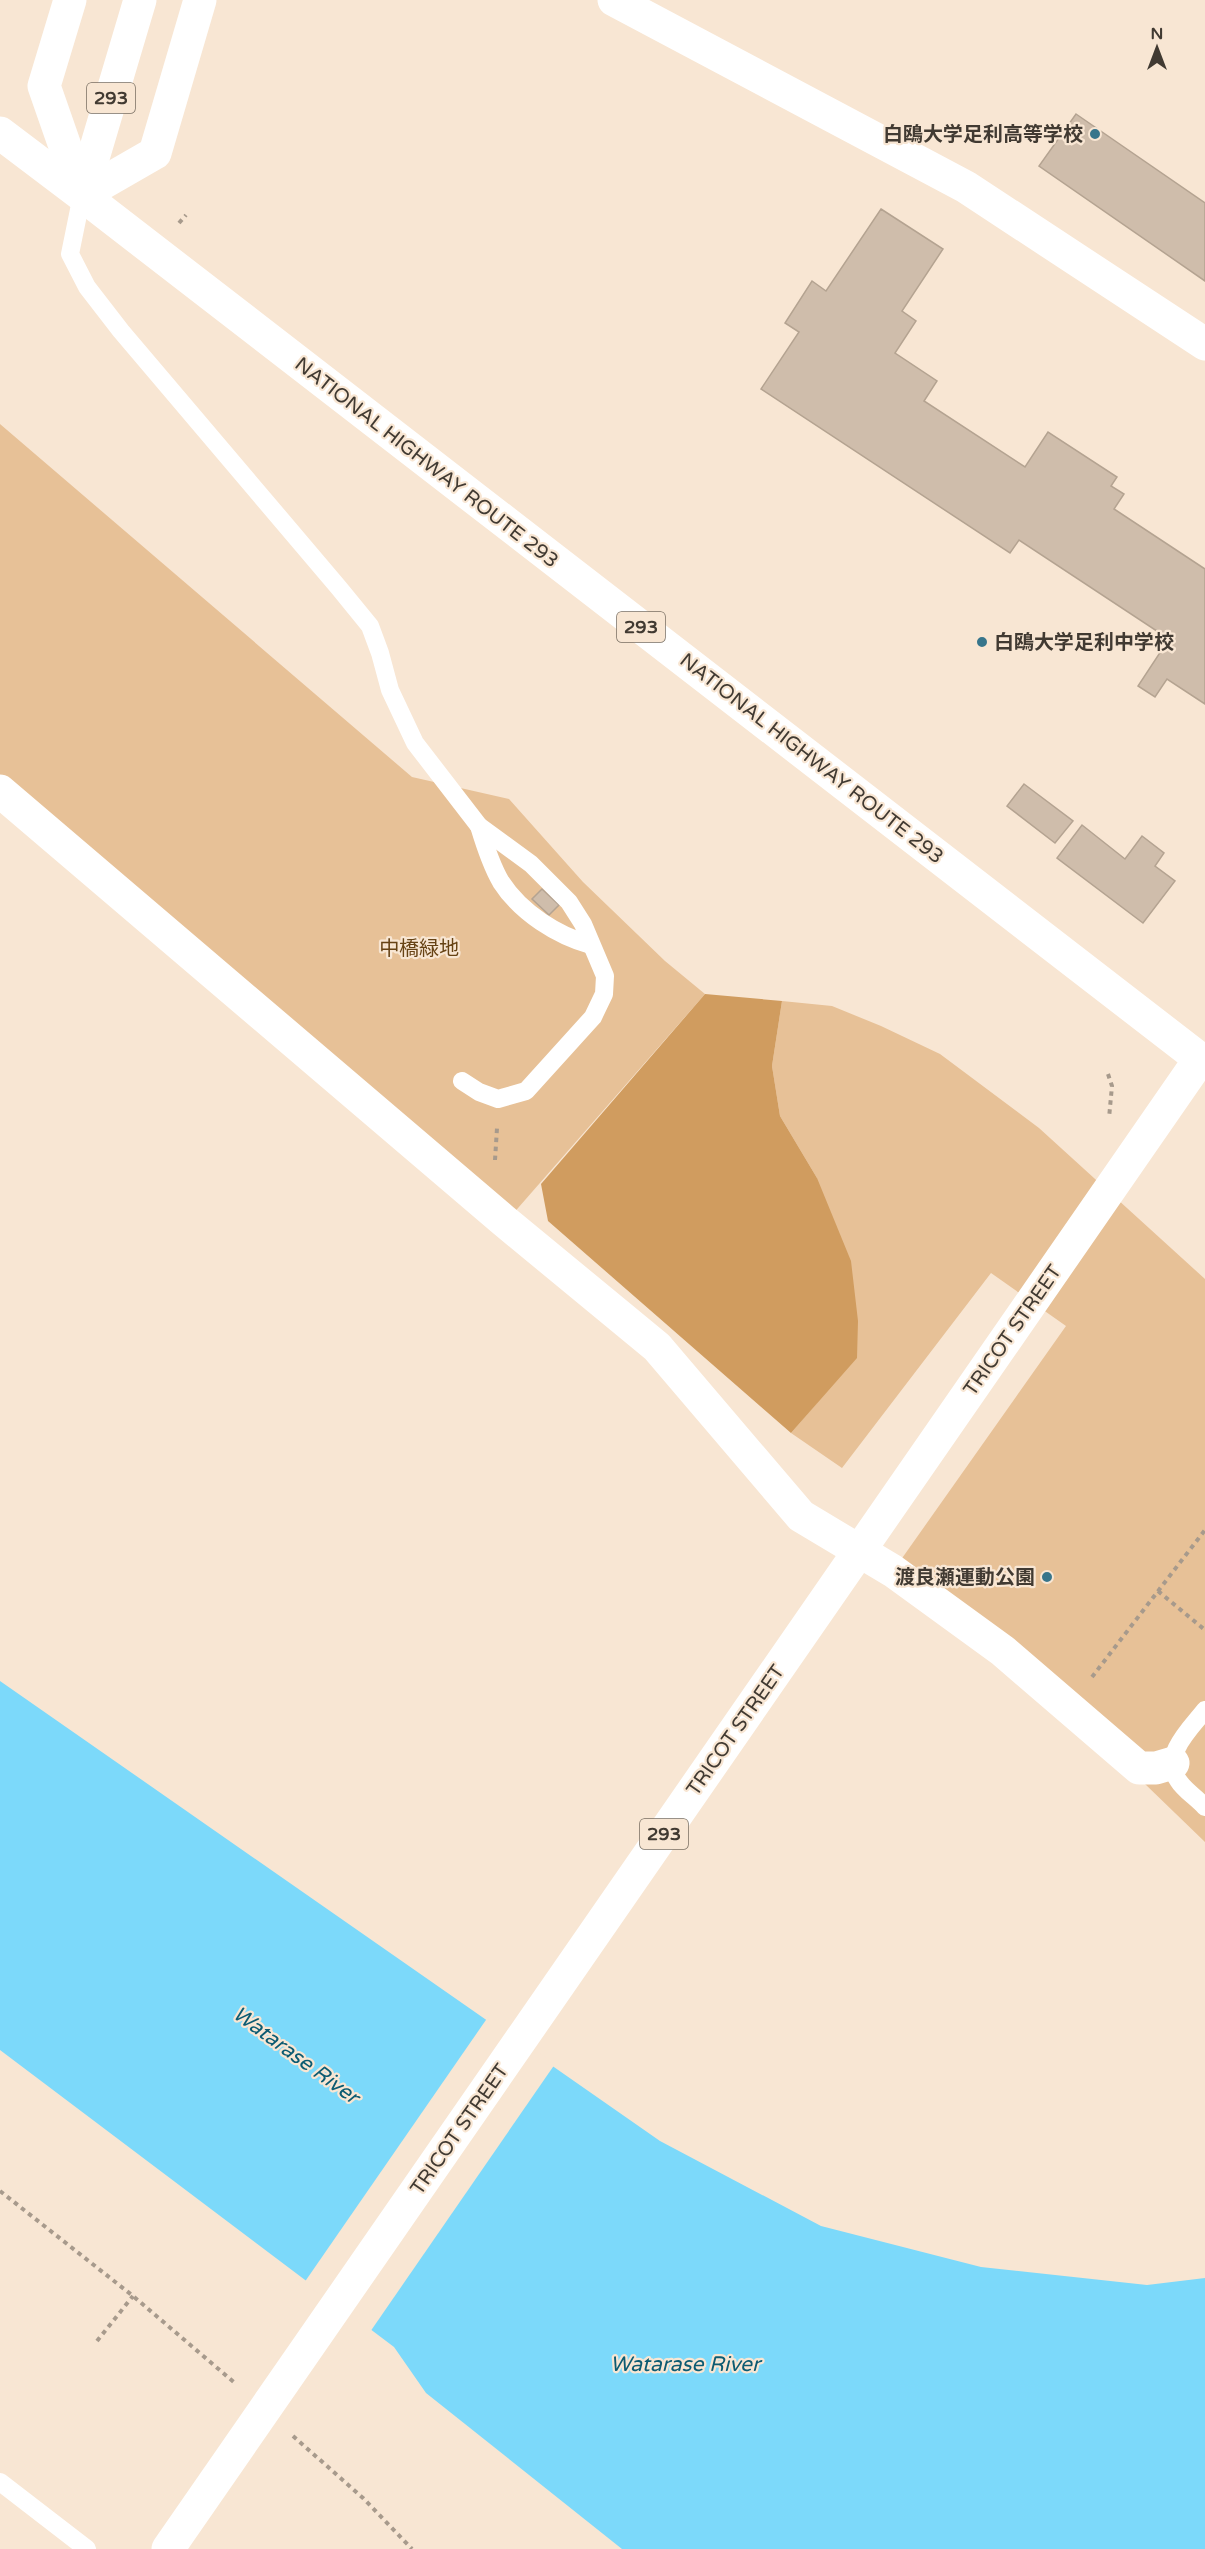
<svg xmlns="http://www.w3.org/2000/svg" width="1205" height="2549" font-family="'Varela Round','Noto Sans JP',sans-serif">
<rect width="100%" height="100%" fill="#f8e6d3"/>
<g fill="#e7c197">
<path d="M0,424L412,777L509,799L583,882L665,961L705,994L498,1231L0,811Z"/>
<path d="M782,1001L832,1006L881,1026L940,1054L1039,1128L1205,1279V1842L1145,1784L893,1571L1066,1326L991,1273L842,1468L791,1433L817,1403V1178L780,1116L772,1066Z"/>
</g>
<path fill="#d09c5f" d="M705,994L782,1001L772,1066L780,1116L817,1178L851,1261L858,1321L857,1358L791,1433L548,1221L541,1184Z"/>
<path fill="#7cd9fa" d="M0,1681L660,2141L821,2226L981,2267L1147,2285L1205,2278V2549H622L426,2393L394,2347L0,2050Z"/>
<path fill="#f8e6d3" d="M488,2017L555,2064L370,2332L304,2283Z"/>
<g fill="#cfbdab" stroke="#b4a391" stroke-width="1.5">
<path d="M1076,114L1205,203V281L1039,166Z"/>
<path d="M881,209L943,249L902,311L916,321L895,353L937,381L924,401L1025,467L1048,432L1117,477L1111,486L1124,494L1114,509L1205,569V704L1167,679L1155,697L1138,686L1169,639L1019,540L1010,553L761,389L799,332L785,323L812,281L826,291Z"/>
<path d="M1024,784L1073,821L1055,843L1007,806Z"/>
<path d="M1082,825L1125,859L1142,836L1164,853L1155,866L1175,881L1143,923L1057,858Z"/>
<path d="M542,889L559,905L549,915L532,899Z"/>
</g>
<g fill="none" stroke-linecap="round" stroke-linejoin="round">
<g stroke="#a79a8c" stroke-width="4" stroke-dasharray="4.5 4.5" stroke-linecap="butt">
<path d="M179,223L186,215"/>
<path d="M1108,1074L1112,1086L1109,1118"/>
<path d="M495,1160L497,1128"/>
<path d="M1158,1591L1205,1630"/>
<path d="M1092,1677L1205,1530"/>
<path d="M0,2191L133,2296L236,2384"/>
<path d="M97,2341L133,2296"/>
<path d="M293,2436L363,2498L412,2549"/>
</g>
<g stroke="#fff" stroke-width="18">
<path d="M82,195L70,254L87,287L121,331L339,588L370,626L380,653L390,690L415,743L479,826L531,864L569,902L583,924L605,976L604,994L593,1017L526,1091L498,1099L479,1092L462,1081"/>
<path d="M479,826C485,846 491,865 501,882C521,913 558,936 591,945"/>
<path d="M1205,1710C1191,1728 1161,1755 1178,1780C1184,1790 1197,1798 1205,1807"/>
<path d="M0,2482L87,2549"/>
</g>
<g stroke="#fff" stroke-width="33">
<path d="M70,0L44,86L82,195L155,153L200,0"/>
<path d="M0,791L503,1220L657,1347L801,1516L893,1571L1003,1651L1139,1768H1156L1173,1763"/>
</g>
<g stroke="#fff" stroke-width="33">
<path d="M614,0L966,187L1205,344"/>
<path d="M0,133L82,195"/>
</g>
<path stroke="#fff" stroke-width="33" d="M140,0L82,195L1200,1059L168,2549"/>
</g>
<g fill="#37758b" stroke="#f8e6d3" stroke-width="2">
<circle cx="1095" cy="134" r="6"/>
<circle cx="982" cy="642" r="6"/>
<circle cx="1047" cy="1577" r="6"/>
</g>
<g text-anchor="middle" stroke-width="4.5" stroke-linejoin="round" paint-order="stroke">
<g fill="#f8e6d3" stroke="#786e62" stroke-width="1.5">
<rect x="87" y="83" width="48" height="30" rx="4.5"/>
<rect x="617" y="612" width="48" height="30" rx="4.5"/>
<rect x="640" y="1819" width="48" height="30" rx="4.5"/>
</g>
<g font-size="18" font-weight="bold" fill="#413a32">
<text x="111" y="104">293</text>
<text x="641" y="633">293</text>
<text x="664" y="1840">293</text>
</g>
<g font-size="20" font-weight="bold" fill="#413a32" stroke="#f8e6d3" text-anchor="end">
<text x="1083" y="141">白鴎大学足利高等学校</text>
<text x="994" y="649" text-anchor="start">白鴎大学足利中学校</text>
<text x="1035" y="1584">渡良瀬運動公園</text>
</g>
<g font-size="20" fill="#413a32" stroke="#f8e6d3">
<text transform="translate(427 462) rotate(38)" y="7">NATIONAL HIGHWAY ROUTE 293</text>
<text transform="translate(812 758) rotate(38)" y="7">NATIONAL HIGHWAY ROUTE 293</text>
<text transform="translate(1012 1330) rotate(-55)" y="7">TRICOT STREET</text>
<text transform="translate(735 1730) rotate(-55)" y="7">TRICOT STREET</text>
<text transform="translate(459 2129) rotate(-55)" y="7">TRICOT STREET</text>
</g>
<g font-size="20" fill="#674315" stroke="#f8e6d3">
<text x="419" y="955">中橋緑地</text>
</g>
<g font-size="21" font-style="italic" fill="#0c5b72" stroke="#f8e6d3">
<text transform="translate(296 2055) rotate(36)" y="7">Watarase River</text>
<text x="685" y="2371">Watarase River</text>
</g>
</g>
<g transform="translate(1157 48)" stroke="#f8e6d3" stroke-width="4.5" paint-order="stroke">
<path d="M0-4.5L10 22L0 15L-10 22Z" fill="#413a32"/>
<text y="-9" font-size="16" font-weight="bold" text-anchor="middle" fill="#413a32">N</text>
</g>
</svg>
